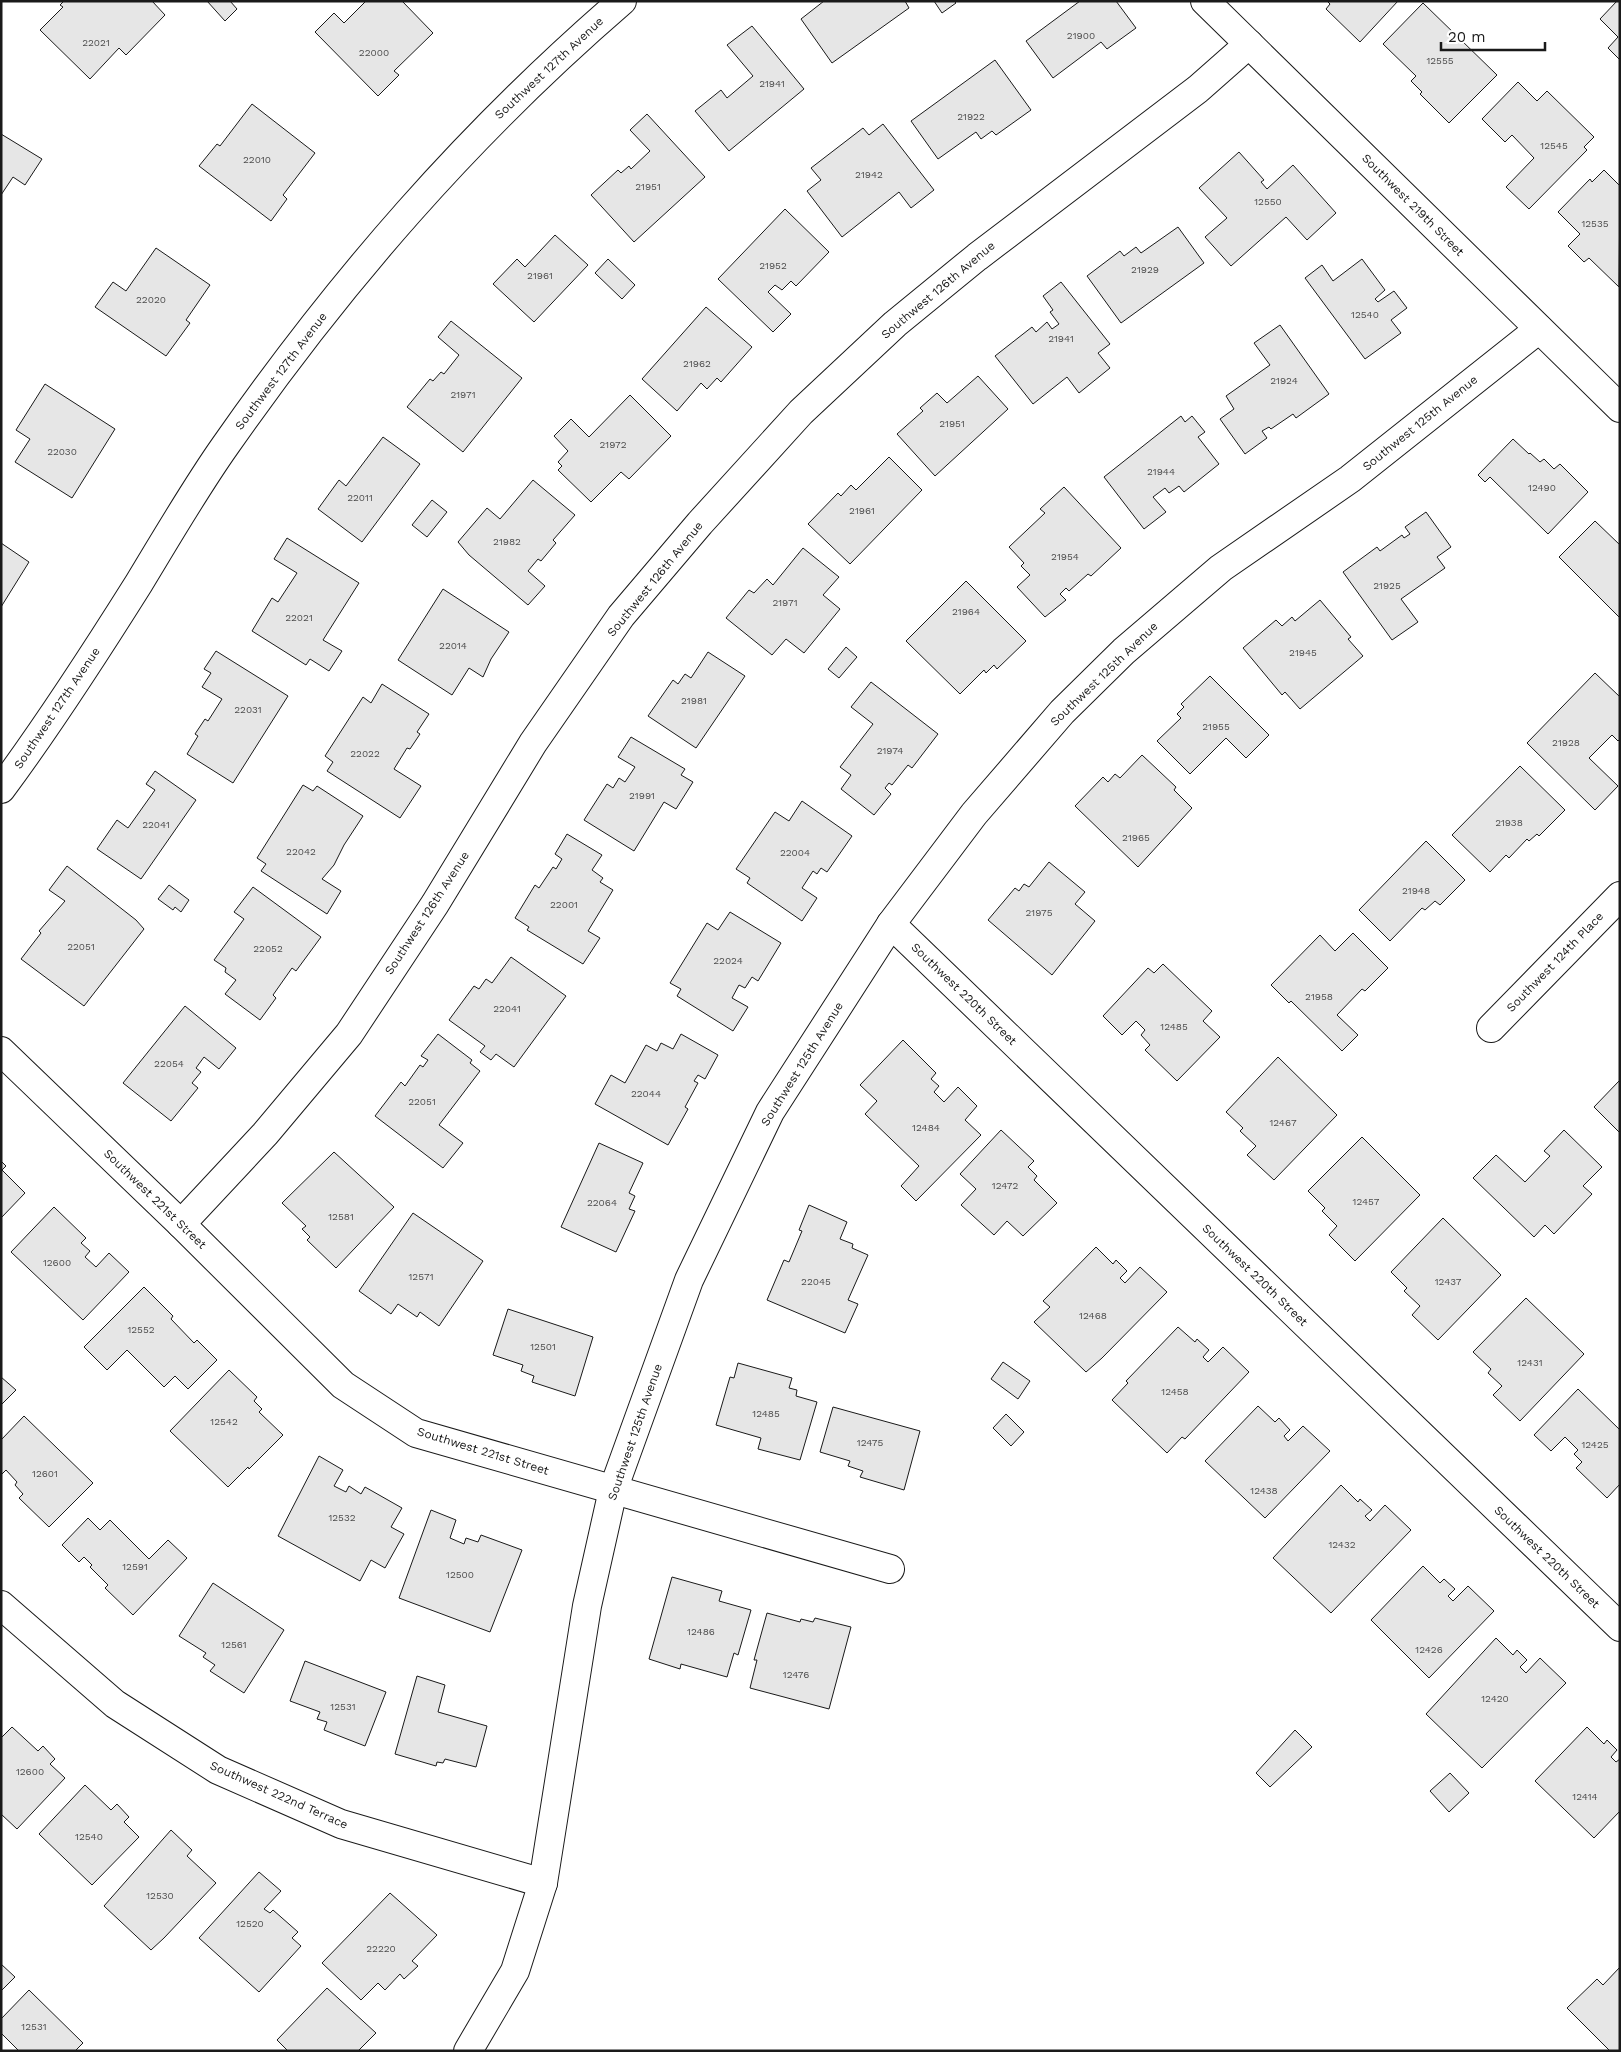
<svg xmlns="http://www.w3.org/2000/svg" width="1621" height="2052" font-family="'Work Sans',sans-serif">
<rect width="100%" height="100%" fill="#fff"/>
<g fill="#e6e6e6" stroke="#1a1a1a">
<path d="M64,1H152L165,15L126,55L119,48L90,79L40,30L63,7L60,5Z"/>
<path d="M207,1H230L237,9L225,21Z"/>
<path d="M366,1H402L433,33L394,71L399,75L378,96L315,32L334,13L344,23Z"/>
<path d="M824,1H905L909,8L832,63L801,19Z"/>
<path d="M934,1H954L956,3L942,13Z"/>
<path d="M1080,1H1116L1136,28L1107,49L1101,42L1053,78L1026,41Z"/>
<path d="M1327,1H1398L1360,42L1326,9L1330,4Z"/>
<path d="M1617,1H1620V60L1608,48L1618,37L1600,19Z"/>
<path d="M1423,3L1497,75L1449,123L1420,94L1422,92L1411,81L1416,76L1383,44Z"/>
<path d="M752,26L804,89L729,151L695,111L721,90L727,98L753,76L727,45Z"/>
<path d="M995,60L1031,110L996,135L992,131L981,139L976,132L938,159L911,121Z"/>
<path d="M1518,82L1537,101L1547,91L1594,137L1584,147L1587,150L1529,209L1506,187L1534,158L1512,135L1505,142L1482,119Z"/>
<path d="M252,104L315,153L283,195L287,199L271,221L199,166L217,144L220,146Z"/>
<path d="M647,114L705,177L634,242L591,195L618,170L621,173L629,166L631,169L650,151L630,130Z"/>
<path d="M883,124L934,190L911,208L899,192L842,237L807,191L821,180L811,168L863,128L869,135Z"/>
<path d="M1,134L42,159L25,185L13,177L1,195Z"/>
<path d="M1239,152L1264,180L1261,182L1267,189L1293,165L1336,213L1307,240L1286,217L1231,266L1205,237L1227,218L1199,188Z"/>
<path d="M1604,170L1620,186L1619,287L1589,258L1584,262L1568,246L1580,234L1558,212L1590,179L1592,182Z"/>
<path d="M785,209L829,252L796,286L791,281L782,290L775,285L768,292L791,314L773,332L718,279Z"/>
<path d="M1178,227L1204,263L1121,323L1087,276L1120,251L1124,256L1136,247L1141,253Z"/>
<path d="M555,235L588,265L534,322L493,284L517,259L525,267Z"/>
<path d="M156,248L210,285L186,320L190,323L166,356L95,307L113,282L126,291Z"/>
<path d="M608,259L635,285L622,299L595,273Z"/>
<path d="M1362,259L1385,290L1375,299L1378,302L1394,291L1407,308L1391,320L1401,333L1365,359L1305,278L1322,265L1333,281Z"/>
<path d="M1061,282L1110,344L1098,353L1110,368L1079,393L1067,377L1033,404L995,356L1032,327L1036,332L1047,322L1052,329L1059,324L1050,312L1053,310L1043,296Z"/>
<path d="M706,307L752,347L721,382L717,378L707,389L701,383L677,411L642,379Z"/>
<path d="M451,321L522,378L463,452L407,407L430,379L433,381L441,372L444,374L459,355L438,337Z"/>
<path d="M1280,325L1329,394L1296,418L1293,414L1271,429L1269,427L1262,431L1267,438L1245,454L1220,419L1234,409L1226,396L1270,365L1254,343Z"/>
<path d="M978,376L1008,409L935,476L897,434L923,411L920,408L937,393L947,403Z"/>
<path d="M45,384L115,429L72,498L15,462L30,439L16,430Z"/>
<path d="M630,395L671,436L629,479L621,472L591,502L558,470L562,466L558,462L568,451L554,436L571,419L589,437Z"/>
<path d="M1181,416L1185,422L1192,416L1205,432L1198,437L1219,464L1184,492L1179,486L1169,493L1165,488L1153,497L1166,512L1144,529L1104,477Z"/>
<path d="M383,437L420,464L362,542L318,509L339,480L346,486Z"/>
<path d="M1513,439L1529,454L1530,453L1540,462L1544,459L1554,469L1560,464L1588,492L1548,534L1490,477L1485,482L1478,475Z"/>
<path d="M889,457L922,490L850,564L808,524L838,493L841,496L851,485L856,490Z"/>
<path d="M533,480L575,515L553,540L556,543L541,561L538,559L528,571L545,586L528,605L469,555L458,542L487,508L500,519Z"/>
<path d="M1064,487L1121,548L1091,576L1088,574L1069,591L1066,588L1060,594L1066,600L1045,617L1017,587L1030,575L1021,566L1024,563L1009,547L1045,513L1040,509Z"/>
<path d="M432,500L447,512L427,537L412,525Z"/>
<path d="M1426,512L1451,547L1437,557L1445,568L1401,599L1418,622L1392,640L1343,572L1377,547L1380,551L1402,535L1404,538L1410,534L1405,527Z"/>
<path d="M1595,521L1620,545V618L1559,557Z"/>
<path d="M287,538L359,583L323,640L342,651L329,671L310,659L306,665L252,631L272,598L278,602L297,573L274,559Z"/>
<path d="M1,543L29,562L1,607Z"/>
<path d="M803,548L839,577L823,595L840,609L804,653L786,639L772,655L726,618L749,590L754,593L767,579L773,585Z"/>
<path d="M966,581L1026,641L997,669L994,665L986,673L984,670L960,694L906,641Z"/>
<path d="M443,589L509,632L491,659L483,677L469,668L452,695L398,660Z"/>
<path d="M1320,600L1351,637L1348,639L1363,656L1300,709L1285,692L1282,695L1243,648L1276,620L1282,626L1292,617L1295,621Z"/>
<path d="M846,647L857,657L839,678L828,669Z"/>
<path d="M216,651L288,696L233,783L187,754L198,736L195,734L205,719L208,721L222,699L202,687L211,673L204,669Z"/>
<path d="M708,652L745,676L696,748L648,716L673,680L678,684L685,674L691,678Z"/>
<path d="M1595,673L1620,697V739L1618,741L1612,735L1589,758L1618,786L1595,810L1527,743Z"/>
<path d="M1210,676L1269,735L1246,758L1226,738L1190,774L1157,741L1181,718L1177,714L1184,707L1181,704Z"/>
<path d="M871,682L938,734L912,768L908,765L892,785L889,783L885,788L891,794L874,815L841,789L851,775L840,767L873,724L851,707Z"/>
<path d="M382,684L429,714L417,732L420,734L410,749L407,748L394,769L421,786L400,818L327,771L333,762L325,756L363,697L371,703Z"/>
<path d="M631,737L685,769L681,775L693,782L676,809L664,802L634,851L584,820L607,784L613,788L619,778L625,782L635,767L618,757Z"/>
<path d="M1142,755L1176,787L1174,790L1192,808L1138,867L1075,806L1103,777L1108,782L1115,774L1120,778Z"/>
<path d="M1520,766L1565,810L1539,836L1537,834L1529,841L1527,839L1509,858L1506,855L1490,872L1452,835Z"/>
<path d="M155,771L196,800L141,879L97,849L117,820L128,828L155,790L146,784Z"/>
<path d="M303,785L313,791L317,786L363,816L344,845L334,865L322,879L341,891L327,914L261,871L266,864L257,858Z"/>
<path d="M802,801L852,836L827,872L821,868L817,874L813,871L802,888L817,898L802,921L747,883L750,878L736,869L775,812L789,821Z"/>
<path d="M567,834L602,855L592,870L603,878L600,882L613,890L588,931L600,938L583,964L527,930L529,927L515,918L535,885L539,888L553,867L556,869L562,859L555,854Z"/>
<path d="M1426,841L1465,880L1440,905L1435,901L1425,910L1422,908L1390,941L1359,910Z"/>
<path d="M1049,862L1085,892L1075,904L1095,921L1052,975L988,920L1015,888L1019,891L1024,884L1029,887Z"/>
<path d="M67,866L136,920L144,929L84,1006L21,959L41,933L39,931L65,901L49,890Z"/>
<path d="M169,885L189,900L181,912L175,907L173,910L158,899Z"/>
<path d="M253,887L321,937L296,971L292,968L273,995L276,998L260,1020L225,994L236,980L225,972L226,968L214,960L244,919L234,912Z"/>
<path d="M730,912L781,943L758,981L752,977L745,988L739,985L732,998L748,1007L733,1031L677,996L681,989L670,983L707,923L718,930Z"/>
<path d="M1353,933L1388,968L1365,991L1362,989L1337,1015L1358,1035L1342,1051L1291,1001L1289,1003L1271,985L1320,935L1335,951Z"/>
<path d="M511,957L566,996L514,1067L496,1054L491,1060L480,1052L485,1046L449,1020L474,986L479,989L486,979L492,983Z"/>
<path d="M1163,964L1212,1011L1203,1021L1220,1037L1177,1081L1145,1050L1150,1045L1141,1035L1145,1030L1136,1021L1122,1035L1103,1016L1148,968L1154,973Z"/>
<path d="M185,1006L236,1048L219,1069L204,1057L196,1068L201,1072L192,1083L198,1088L171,1121L123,1083Z"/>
<path d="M438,1034L472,1060L470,1063L480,1071L439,1125L463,1143L443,1168L375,1116L401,1082L405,1086L420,1065L423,1067L428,1060L421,1056Z"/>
<path d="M681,1034L718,1055L705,1079L698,1075L694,1081L698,1083L685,1107L688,1109L668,1145L595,1104L611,1075L625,1083L646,1045L657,1051L661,1043L673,1049Z"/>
<path d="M903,1040L936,1073L931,1079L939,1086L934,1092L944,1102L958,1087L977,1106L965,1120L981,1135L916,1201L901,1186L919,1166L865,1114L877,1101L860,1085Z"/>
<path d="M1278,1057L1337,1115L1274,1180L1247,1155L1256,1146L1240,1131L1243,1128L1226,1112Z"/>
<path d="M1619,1081L1620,1082V1133L1594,1107Z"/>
<path d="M1001,1130L1034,1161L1028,1167L1037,1176L1034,1180L1057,1203L1023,1236L1007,1221L994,1235L961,1205L976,1189L960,1174Z"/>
<path d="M1564,1130L1602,1167L1583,1186L1592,1194L1554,1234L1545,1225L1534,1237L1473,1178L1496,1155L1525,1182L1550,1156L1544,1151Z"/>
<path d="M1362,1137L1420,1195L1355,1261L1329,1235L1337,1226L1322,1211L1325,1208L1308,1191Z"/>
<path d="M599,1143L643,1163L629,1193L635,1196L629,1209L635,1211L616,1252L561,1227Z"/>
<path d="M334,1152L394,1207L336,1268L307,1240L310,1237L302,1229L306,1226L282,1203Z"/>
<path d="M1,1161L6,1166L2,1170L25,1193L1,1218Z"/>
<path d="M809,1205L847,1222L840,1239L853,1244L852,1248L868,1255L848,1300L858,1304L845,1333L767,1300L784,1260L789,1262L802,1231L799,1230Z"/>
<path d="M54,1207L86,1238L81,1243L90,1251L85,1257L96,1267L109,1253L129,1272L83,1320L11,1252Z"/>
<path d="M413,1213L483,1261L439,1326L420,1312L417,1317L398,1304L391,1314L359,1291Z"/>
<path d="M1443,1218L1501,1275L1438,1340L1412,1315L1420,1306L1404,1291L1407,1288L1391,1272Z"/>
<path d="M1096,1247L1113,1264L1116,1260L1127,1271L1120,1278L1125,1283L1140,1267L1167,1292L1102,1358L1086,1372L1034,1322L1050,1307L1043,1301Z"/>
<path d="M144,1287L173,1316L171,1319L194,1343L197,1340L217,1360L188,1389L175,1376L164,1387L127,1350L107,1370L84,1347Z"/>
<path d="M1526,1298L1584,1354L1520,1421L1493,1395L1502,1386L1488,1373L1491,1369L1473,1352Z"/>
<path d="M508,1309L593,1337L575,1396L532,1382L534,1376L521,1371L523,1365L493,1355Z"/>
<path d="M1178,1327L1195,1342L1197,1339L1209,1350L1203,1357L1208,1362L1223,1347L1249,1372L1185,1439L1182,1437L1167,1453L1112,1400L1128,1383L1126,1381Z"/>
<path d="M1003,1362L1030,1381L1018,1399L991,1379Z"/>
<path d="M738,1363L792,1378L789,1388L797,1390L796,1396L817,1402L800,1460L758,1449L761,1438L716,1425L730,1377L734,1378Z"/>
<path d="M229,1370L257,1397L254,1401L262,1409L259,1412L283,1435L249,1469L248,1467L228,1487L170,1431Z"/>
<path d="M1,1377L16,1390L1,1405Z"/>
<path d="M1578,1389L1620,1430V1484L1607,1498L1576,1468L1582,1462L1574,1454L1578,1450L1565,1437L1551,1451L1534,1435Z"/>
<path d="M1258,1406L1275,1422L1279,1418L1290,1430L1284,1436L1288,1441L1303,1426L1330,1451L1265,1518L1205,1461Z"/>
<path d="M833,1407L920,1431L904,1490L860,1477L863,1471L848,1466L850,1461L820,1452Z"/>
<path d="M1006,1414L1024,1432L1011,1446L993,1428Z"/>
<path d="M24,1416L93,1483L49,1527L19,1498L23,1494L15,1485L17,1482L6,1470L1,1475V1440Z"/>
<path d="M319,1456L343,1470L334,1486L346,1492L349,1486L361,1494L365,1487L402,1508L391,1527L404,1534L385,1568L371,1560L360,1581L278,1536Z"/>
<path d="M1341,1485L1358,1502L1360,1499L1372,1510L1365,1516L1370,1521L1385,1505L1411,1530L1331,1613L1273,1558Z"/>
<path d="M431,1510L456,1520L450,1538L464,1544L466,1538L478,1542L481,1535L522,1550L490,1632L399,1598Z"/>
<path d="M88,1518L100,1530L110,1520L149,1559L168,1540L187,1558L133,1615L105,1588L108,1585L90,1567L92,1565L84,1557L79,1562L62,1545Z"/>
<path d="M1423,1566L1440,1583L1444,1579L1455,1589L1448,1596L1453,1601L1468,1586L1494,1611L1429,1678L1371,1620Z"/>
<path d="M672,1577L722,1591L719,1601L751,1610L738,1655L734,1653L727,1677L681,1664L680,1669L649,1659Z"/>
<path d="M213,1583L284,1630L244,1693L210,1671L215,1665L203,1657L206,1653L179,1636Z"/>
<path d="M767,1613L800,1622L801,1619L813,1622L815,1618L851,1627L829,1709L750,1688L757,1660H754Z"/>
<path d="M1496,1638L1513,1655L1517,1650L1527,1660L1520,1667L1526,1673L1540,1658L1566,1683L1482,1768L1426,1714Z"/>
<path d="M305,1661L386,1692L365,1746L324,1730L327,1722L317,1719L320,1712L290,1701Z"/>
<path d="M417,1676L445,1685L438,1712L487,1726L476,1767L445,1759L443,1763L437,1762L436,1766L395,1754Z"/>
<path d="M12,1727L38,1751L43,1746L55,1759L50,1764L65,1778L17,1829L1,1814V1738Z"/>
<path d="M1587,1727L1604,1744L1607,1740L1617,1750L1611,1757L1616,1762L1620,1759V1811L1594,1838L1535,1781Z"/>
<path d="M1295,1730L1312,1747L1270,1787L1256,1773Z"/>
<path d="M1450,1773L1469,1793L1449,1812L1430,1791Z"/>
<path d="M85,1785L111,1810L117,1804L129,1817L124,1822L139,1837L92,1885L39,1834Z"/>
<path d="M171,1830L192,1850L187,1856L216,1883L164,1938L151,1950L104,1906Z"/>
<path d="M259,1872L281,1891L264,1909L270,1913L273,1910L298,1932L292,1938L301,1946L259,1992L199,1938Z"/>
<path d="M390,1893L437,1935L412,1961L418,1966L404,1979L400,1974L385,1990L378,1983L361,2000L322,1963Z"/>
<path d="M1,1964L15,1977L1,1991Z"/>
<path d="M1620,1967V2051H1610L1567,2008L1597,1979L1603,1985Z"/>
<path d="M327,1988L376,2033L358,2051H288L277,2040Z"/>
<path d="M29,1990L83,2043L75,2051H19L1,2033V2019Z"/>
</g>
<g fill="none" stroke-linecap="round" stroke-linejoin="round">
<g stroke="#1a1a1a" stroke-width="30">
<g id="minor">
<path d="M1205,1L1620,408"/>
<path d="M1,789C50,723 95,653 139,583C167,537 194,490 225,446C341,280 468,134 622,1"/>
<path d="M891,924L1620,1627"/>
<path d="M1491,1028L1620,896"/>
<path d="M1,1051L181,1224L343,1385L416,1433L890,1569"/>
<path d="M181,1224L265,1134L349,1034L435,904L533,743L621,616L700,523L801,412L895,324L977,257L1198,89L1249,44"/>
<path d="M1,1605L115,1704L218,1770L341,1824L543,1883"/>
<path d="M468,2051L515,1971L543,1883L587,1606L613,1490L689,1280L770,1112L891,924L974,814L1062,712L1124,651L1221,568L1350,479L1539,329"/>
</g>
</g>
<use href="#minor" stroke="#fff" stroke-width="28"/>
</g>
<g text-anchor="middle" stroke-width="4" stroke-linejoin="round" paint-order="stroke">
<g font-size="10" fill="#4d4d4d">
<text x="1081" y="39">21900</text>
<text x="96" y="46">22021</text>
<text x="374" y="56">22000</text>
<text x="1440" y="64">12555</text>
<text x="772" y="87">21941</text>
<text x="971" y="120">21922</text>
<text x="1554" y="149">12545</text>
<text x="257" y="163">22010</text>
<text x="869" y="178">21942</text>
<text x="648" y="190">21951</text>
<text x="1268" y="205">12550</text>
<text x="1595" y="227">12535</text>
<text x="773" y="269">21952</text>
<text x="1145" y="273">21929</text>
<text x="540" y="279">21961</text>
<text x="151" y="303">22020</text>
<text x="1365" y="318">12540</text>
<text x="1061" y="342">21941</text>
<text x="697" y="367">21962</text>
<text x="1284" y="384">21924</text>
<text x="463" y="398">21971</text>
<text x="952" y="427">21951</text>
<text x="613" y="448">21972</text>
<text x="62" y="455">22030</text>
<text x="1161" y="475">21944</text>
<text x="1542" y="491">12490</text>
<text x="360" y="501">22011</text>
<text x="862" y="514">21961</text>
<text x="507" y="545">21982</text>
<text x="1065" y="560">21954</text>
<text x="1387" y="589">21925</text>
<text x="785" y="606">21971</text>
<text x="966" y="615">21964</text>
<text x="299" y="621">22021</text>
<text x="453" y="649">22014</text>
<text x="1303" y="656">21945</text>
<text x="694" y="704">21981</text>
<text x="248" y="713">22031</text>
<text x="1216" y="730">21955</text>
<text x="1566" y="746">21928</text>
<text x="890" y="754">21974</text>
<text x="365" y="757">22022</text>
<text x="642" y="799">21991</text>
<text x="1509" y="826">21938</text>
<text x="156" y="828">22041</text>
<text x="1136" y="841">21965</text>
<text x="301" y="855">22042</text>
<text x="795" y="856">22004</text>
<text x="1416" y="894">21948</text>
<text x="564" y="908">22001</text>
<text x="1039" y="916">21975</text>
<text x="81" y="950">22051</text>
<text x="268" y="952">22052</text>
<text x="728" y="964">22024</text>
<text x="1319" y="1000">21958</text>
<text x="507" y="1012">22041</text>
<text x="1174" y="1030">12485</text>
<text x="169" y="1067">22054</text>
<text x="646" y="1097">22044</text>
<text x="422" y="1105">22051</text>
<text x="1283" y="1126">12467</text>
<text x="926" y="1131">12484</text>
<text x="1005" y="1189">12472</text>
<text x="1366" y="1205">12457</text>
<text x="602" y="1206">22064</text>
<text x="341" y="1220">12581</text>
<text x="57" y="1266">12600</text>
<text x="421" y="1280">12571</text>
<text x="816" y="1285">22045</text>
<text x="1448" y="1285">12437</text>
<text x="1093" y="1319">12468</text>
<text x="141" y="1333">12552</text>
<text x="543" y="1350">12501</text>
<text x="1530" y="1366">12431</text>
<text x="1175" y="1395">12458</text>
<text x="766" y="1417">12485</text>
<text x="224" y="1425">12542</text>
<text x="870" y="1446">12475</text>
<text x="1595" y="1448">12425</text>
<text x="45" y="1477">12601</text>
<text x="1264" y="1494">12438</text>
<text x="342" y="1521">12532</text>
<text x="1342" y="1548">12432</text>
<text x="135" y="1570">12591</text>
<text x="460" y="1578">12500</text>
<text x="701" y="1635">12486</text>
<text x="234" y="1648">12561</text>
<text x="1429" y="1653">12426</text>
<text x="796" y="1678">12476</text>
<text x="1495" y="1702">12420</text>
<text x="343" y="1710">12531</text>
<text x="30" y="1775">12600</text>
<text x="1585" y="1800">12414</text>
<text x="89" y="1840">12540</text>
<text x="160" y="1899">12530</text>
<text x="250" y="1927">12520</text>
<text x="381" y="1952">22220</text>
<text x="34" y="2030">12531</text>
</g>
<g font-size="12" fill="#1a1a1a" stroke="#fff">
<text transform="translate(549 68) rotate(-43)" y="4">Southwest 127th Avenue</text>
<text transform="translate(1413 205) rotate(45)" y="4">Southwest 219th Street</text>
<text transform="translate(938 290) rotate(-40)" y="4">Southwest 126th Avenue</text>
<text transform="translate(281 371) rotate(-53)" y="4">Southwest 127th Avenue</text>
<text transform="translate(1420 423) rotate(-39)" y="4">Southwest 125th Avenue</text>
<text transform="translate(655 579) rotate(-51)" y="4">Southwest 126th Avenue</text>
<text transform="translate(1104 674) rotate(-44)" y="4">Southwest 125th Avenue</text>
<text transform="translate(57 708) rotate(-56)" y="4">Southwest 127th Avenue</text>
<text transform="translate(427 913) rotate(-57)" y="4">Southwest 126th Avenue</text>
<text transform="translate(1555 962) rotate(-46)" y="4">Southwest 124th Place</text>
<text transform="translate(964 994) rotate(44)" y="4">Southwest 220th Street</text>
<text transform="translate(802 1064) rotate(-58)" y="4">Southwest 125th Avenue</text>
<text transform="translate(155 1199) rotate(44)" y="4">Southwest 221st Street</text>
<text transform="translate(1255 1275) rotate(44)" y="4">Southwest 220th Street</text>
<text transform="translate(635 1432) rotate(-71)" y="4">Southwest 125th Avenue</text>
<text transform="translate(483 1451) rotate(17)" y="4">Southwest 221st Street</text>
<text transform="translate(1547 1557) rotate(44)" y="4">Southwest 220th Street</text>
<text transform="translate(279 1795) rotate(24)" y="4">Southwest 222nd Terrace</text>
</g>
</g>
<rect width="1621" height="2052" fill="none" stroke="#1a1a1a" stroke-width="5"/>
<path d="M1441 42v8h104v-8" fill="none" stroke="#1a1a1a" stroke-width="2.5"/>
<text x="1448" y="42" font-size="15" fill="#1a1a1a" stroke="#ffffff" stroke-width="4" paint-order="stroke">20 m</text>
</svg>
